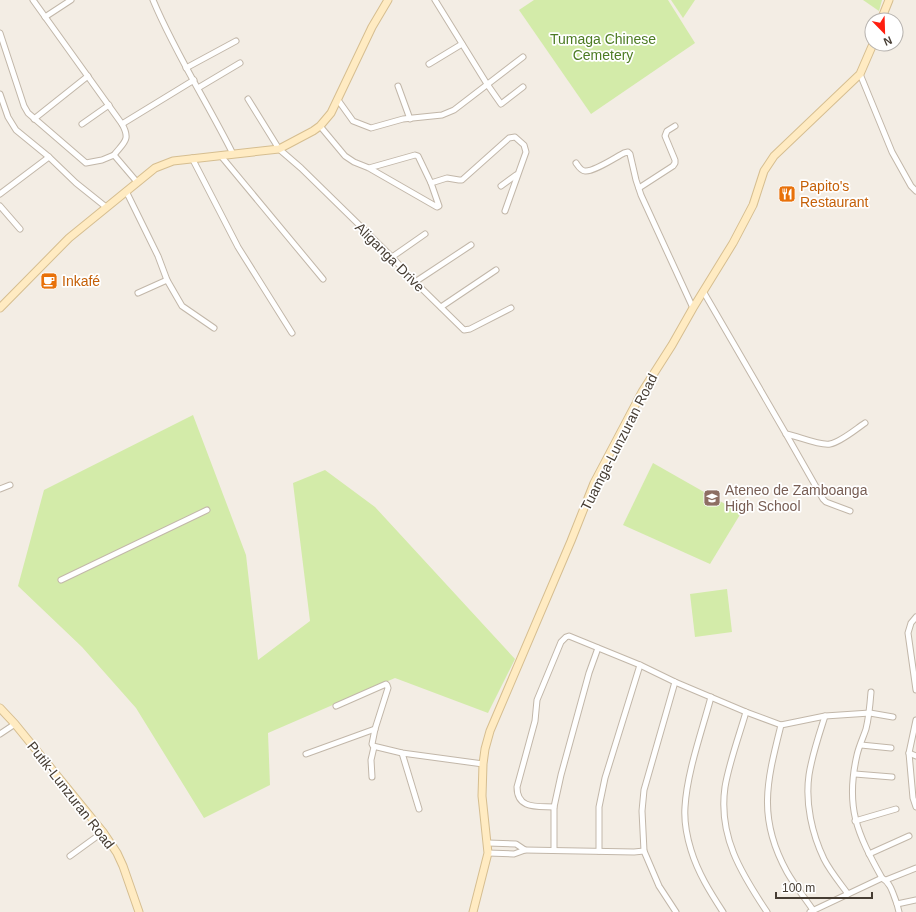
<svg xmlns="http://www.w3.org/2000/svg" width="916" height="912" font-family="Helvetica,sans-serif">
<rect width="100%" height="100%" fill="#f3ede4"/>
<g fill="#d3eba9">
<path d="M534,0H668L695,43L591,114L519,10Z"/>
<path d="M671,0H695L683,18Z"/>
<path d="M863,0H882L879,11Z"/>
<path d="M193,415L246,555L258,660L310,621L293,483L325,470L375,507L515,659L488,713L395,678L268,733L270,785L204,818L136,708L82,647L18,586L44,490Z"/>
<path d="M653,463L741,513L710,564L623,525Z"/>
<path d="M727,589L732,632L695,637L690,594Z"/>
</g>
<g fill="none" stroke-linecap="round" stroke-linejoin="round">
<g stroke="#c2b7a9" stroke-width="7">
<g id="street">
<path d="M33,0L122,124C131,140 124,142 114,155L137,182"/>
<path d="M153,0C175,53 207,102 233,154"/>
<path d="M435,0L487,84L501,104L523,87"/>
<path d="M45,17L71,0"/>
<path d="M0,33L24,106L28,113L86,163L102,160L114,155"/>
<path d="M429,64L462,44"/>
<path d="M186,68L236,41"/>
<path d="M860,74L892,152L911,186L916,191"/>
<path d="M398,86L410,119"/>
<path d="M198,88L240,63"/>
<path d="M0,94L8,117L16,130L49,157L76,183L106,207"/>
<path d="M248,99L279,149L301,168L392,257L415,282L462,328L464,330L470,329L511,308"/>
<path d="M338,100L353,121L371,128L403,119L442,115L454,110L523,57"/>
<path d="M34,119L88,76"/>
<path d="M82,124L109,105"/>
<path d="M122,124L194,80"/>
<path d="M320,126L345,156L354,162L369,168L437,207L439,206L431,183L418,156L415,155L369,168"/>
<path d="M221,156L323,279"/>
<path d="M192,158L238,247L292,333"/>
<path d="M576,163C578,166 581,171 585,171C594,172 616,157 624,153L628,152L630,154L636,180L641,195L693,308"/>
<path d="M431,183L447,178L459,180H462L509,138L515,137L524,145L526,152L505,211"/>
<path d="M501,186L516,175"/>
<path d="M639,188L673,166L675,163V160L665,136L667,131L675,126"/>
<path d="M126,191L158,256L167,280L182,306L214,328"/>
<path d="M0,194L49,157"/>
<path d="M0,206L20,229"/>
<path d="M392,257L425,234"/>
<path d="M415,282L471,245"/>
<path d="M703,291L786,434L823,499L826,502L850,511"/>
<path d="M138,293L167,280"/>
<path d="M441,307L496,270"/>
<path d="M786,434C798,436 819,446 830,444C841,442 856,429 865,423"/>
<path d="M0,489L10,485"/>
<path d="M61,580L207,510"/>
<path d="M916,617L911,623L908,633L916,690"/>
<path d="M675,682L644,790L642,811L644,851L659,886L676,912"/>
<path d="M871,692C870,705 869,717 866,729C863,738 859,746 857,755C845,807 857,833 882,878C891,883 893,894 897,904"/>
<path d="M711,697C702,731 687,772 685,807C684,821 687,837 691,850C698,873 710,892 723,912"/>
<path d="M336,706L386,684L387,685L388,688L375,729L372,744L373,746L402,753L483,764"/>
<path d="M746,712C739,736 729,763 725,787C718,836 741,873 767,912"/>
<path d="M825,716C819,735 812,755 809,775C805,803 812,834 824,859C830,871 840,883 848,894"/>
<path d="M916,720L909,753L913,798L916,807"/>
<path d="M781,725C767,781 757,818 787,872C795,886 805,898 813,910"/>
<path d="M0,734L15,724"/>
<path d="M861,745L891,748"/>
<path d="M402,753L419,809"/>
<path d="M909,753L916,756"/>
<path d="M306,754L375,729"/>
<path d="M855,774L892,777"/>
<path d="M372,777L371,760L374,747"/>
<path d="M554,807C538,806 517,810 517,787L535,721L537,700L561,642L566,637L569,636L640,665L675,682L746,712L781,725L825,716L870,713L893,717"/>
<path d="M855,821L896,809"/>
<path d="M488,843L516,844L525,850L514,854L488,853"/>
<path d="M525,850L634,852L644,851"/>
<path d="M554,850V807L561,775L589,673L598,648"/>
<path d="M599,851V807L605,778L640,665"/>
<path d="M869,854L909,836"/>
<path d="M70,856L103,832"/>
<path d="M886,880L916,868"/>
<path d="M810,912L882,878"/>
<path d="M899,912L897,904L916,900"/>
</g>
</g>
<g stroke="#d6be90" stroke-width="9">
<g id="secondary">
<path d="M881,20L889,0"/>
<path d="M0,308L69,238L155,168L173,161L279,149L313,131L320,126L331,113L372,27L388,0"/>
<path d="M0,708L15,724L103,832L117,853L123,866L139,912"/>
<path d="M473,912L488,853L482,796L483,764L485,749L490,731L571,541L594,483L642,392L672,345L693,308L733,243L753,205L764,171L774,156L860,74L873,44"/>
</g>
</g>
<use href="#street" stroke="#fff" stroke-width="5"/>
<use href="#secondary" stroke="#ffebc2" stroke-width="7"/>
</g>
<defs>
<g id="restaurant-square" transform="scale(0.9)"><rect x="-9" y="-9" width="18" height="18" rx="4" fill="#e8710a" stroke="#fff"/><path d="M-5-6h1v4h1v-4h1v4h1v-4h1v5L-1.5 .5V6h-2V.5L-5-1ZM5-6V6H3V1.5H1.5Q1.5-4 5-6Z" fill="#fff"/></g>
<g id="cafe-square" transform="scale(0.9)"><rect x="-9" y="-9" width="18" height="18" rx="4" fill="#e8710a" stroke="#fff"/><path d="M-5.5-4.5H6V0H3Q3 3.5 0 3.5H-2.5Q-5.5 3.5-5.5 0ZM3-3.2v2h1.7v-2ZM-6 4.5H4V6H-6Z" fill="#fff"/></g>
<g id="school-square" transform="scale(0.9)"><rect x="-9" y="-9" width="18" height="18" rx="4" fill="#8d6e63" stroke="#fff"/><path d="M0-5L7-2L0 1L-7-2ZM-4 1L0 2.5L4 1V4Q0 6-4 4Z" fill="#fff"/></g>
</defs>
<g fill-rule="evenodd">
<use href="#restaurant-square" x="787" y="194"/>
<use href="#cafe-square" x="49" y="281"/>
<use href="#school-square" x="712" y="498"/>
</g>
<g text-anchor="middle" stroke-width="3.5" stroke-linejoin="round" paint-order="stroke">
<g font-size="14" fill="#4c7b23" stroke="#fff">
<text x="603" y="44">Tumaga Chinese<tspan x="603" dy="16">Cemetery</tspan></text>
</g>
<g font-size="14" fill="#c56008" stroke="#fff" text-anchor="start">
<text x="800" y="191">Papito's<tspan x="800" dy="16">Restaurant</tspan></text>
<text x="62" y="286">Inkafé</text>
</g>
<g font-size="14" fill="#463d33" stroke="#fff">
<text transform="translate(390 257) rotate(45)" y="5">Aliganga Drive</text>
<text transform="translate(619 442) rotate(-63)" y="5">Tuamga-Lunzuran Road</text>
<text transform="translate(71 795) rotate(52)" y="5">Putik-Lunzuran Road</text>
</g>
<g font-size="14" fill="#785e54" stroke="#fff" text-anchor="start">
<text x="725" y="495">Ateneo de Zamboanga<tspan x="725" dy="16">High School</tspan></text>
</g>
</g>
<g transform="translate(884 32) rotate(157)"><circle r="19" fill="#ffffff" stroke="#b5b1ad"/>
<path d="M0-3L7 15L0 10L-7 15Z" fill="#ff1e0f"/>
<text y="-6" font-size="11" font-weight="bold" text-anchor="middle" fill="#463d33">N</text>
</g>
<path d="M776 892v6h96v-6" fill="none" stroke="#463d33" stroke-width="2"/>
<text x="782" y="892" font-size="12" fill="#463d33" stroke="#ffffff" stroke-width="3" paint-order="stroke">100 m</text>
</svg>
